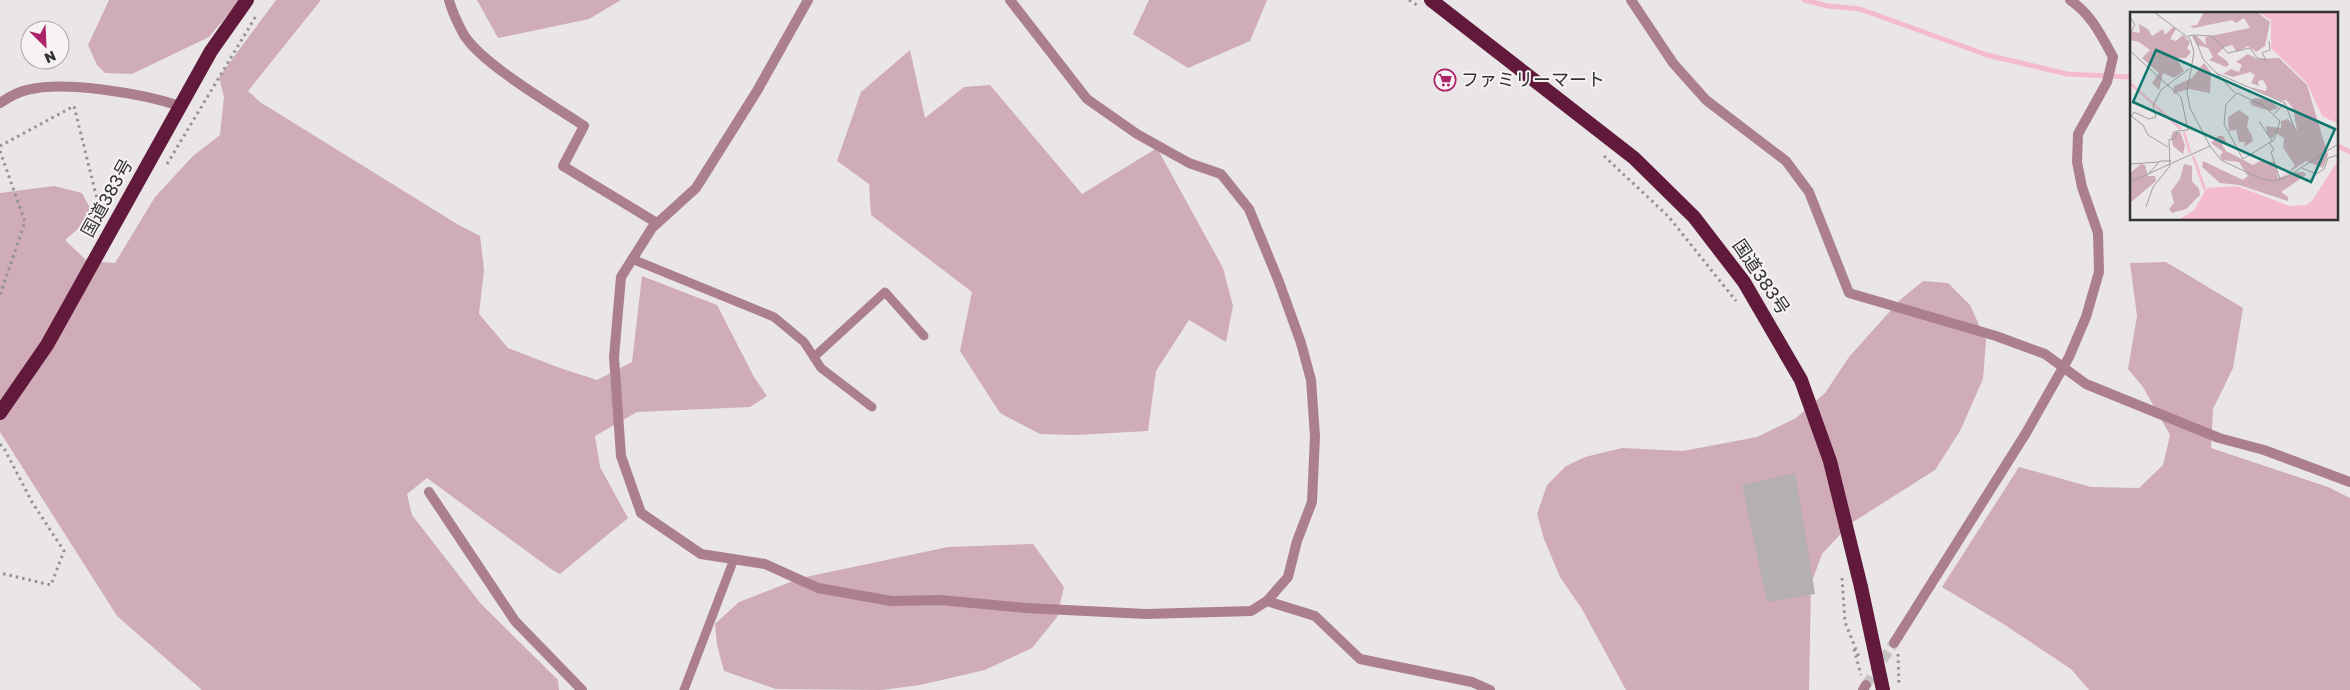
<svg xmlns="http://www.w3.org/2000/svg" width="2350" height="690" font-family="'Golos Text','Noto Sans JP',sans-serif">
<rect width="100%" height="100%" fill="#eae6e7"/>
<g fill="#cfacb7">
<path d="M109,0H240L209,37L132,74L105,73L97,65L88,45Z"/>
<path d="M276,0H321L248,91L260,102L457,224L480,236L484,270L479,314L508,348L560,368L597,380L632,362L642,276L717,305L754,377L767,396L750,407L637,412L595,436L600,467L628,518L560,574L551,569L427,478L407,494L412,515L481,604L558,680L559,690H202L117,616L0,432V193L54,186L82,193L94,215L65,240L87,261L115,263L155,197L193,156L220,135L224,97L219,77Z"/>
<path d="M477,0H621L589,19L498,38Z"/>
<path d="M1149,0H1267L1250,41L1188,68L1133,34Z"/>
<path d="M910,50L925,118L964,87L990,85L1082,194L1157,148L1223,268L1233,306L1226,342L1189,320L1156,371L1148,431L1076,435L1040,434L1000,413L960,351L972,292L871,215L869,184L837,161L861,92Z"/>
<path d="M2166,262L2243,308L2233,368L2213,409L2211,448L2328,487L2350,498V690H2089L2071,669L2005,625L1942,587L2019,467L2091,487L2139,488L2163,465L2170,435L2143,387L2128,369L2137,316L2130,263Z"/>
<path d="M1923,281L1948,283L1970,305L1986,340L1983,379L1960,431L1935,470L1850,524L1822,554L1811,584L1809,690H1626L1582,609L1560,577L1544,539L1537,514L1547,485L1566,466L1585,457L1622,448L1683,451L1757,437L1796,418L1825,393L1849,357L1900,300Z"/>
<path d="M1033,544L1064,587L1057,617L1032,648L985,670L920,685L882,690L776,689L724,671L717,645L715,624L739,602L801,578L948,547Z"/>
</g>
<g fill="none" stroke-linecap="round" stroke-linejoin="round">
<g stroke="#f4bace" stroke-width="5">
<path d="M1804,0L1828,6L1860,9L1987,55L2067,74L2131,77"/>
<path d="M2336,145L2350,152"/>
</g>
</g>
<path fill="#b4b0b1" d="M1795,473L1815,594L1767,602L1742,485Z"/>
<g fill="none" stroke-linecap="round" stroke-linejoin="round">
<path stroke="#c5c2c3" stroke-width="10" stroke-dasharray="10 5" stroke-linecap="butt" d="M1866,685L1894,643"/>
<g stroke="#959293" stroke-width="3" stroke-dasharray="2.5 4" stroke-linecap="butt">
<path d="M1409,0L1417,5"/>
<path d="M0,146L74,106L101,215"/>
<path d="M0,151L25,222L0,295"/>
<path d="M1604,156L1668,216L1736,301"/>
<path d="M167,164L256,16"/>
<path d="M0,444L5,450L32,502L64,551L51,585L0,573"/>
<path d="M1842,578L1845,622L1859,657"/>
<path d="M1854,649L1861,675"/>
<path d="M1898,654L1899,686"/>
</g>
<g stroke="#ac7f8f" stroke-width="9">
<path d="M632,259L774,317L804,342L821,368L872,407"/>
<path d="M814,357L885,292L924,336"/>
<path d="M684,690L734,559"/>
</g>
<g stroke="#ac7f8f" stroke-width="10">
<path d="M449,0C452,12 458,24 464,35C483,65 553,105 584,126L563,166L657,223"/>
<path d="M808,0L757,91L696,188L652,228L621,277L614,357L621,456L641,513L701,554L765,564L818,588L891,601L940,600L1026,608L1146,614L1251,611L1267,601L1288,577L1297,541L1312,502L1315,436L1311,380L1301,343L1279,282L1249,209L1221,174L1189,163L1137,134L1087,99L1010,0"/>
<path d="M1631,0L1673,63L1706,100L1786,161L1809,192L1849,293L1996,336L2045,354L2086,384L2219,438L2264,450L2350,482"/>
<path d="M429,492L515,621L582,690"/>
<path d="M1267,601L1315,616L1360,659L1472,682L1490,690"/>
<path d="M1894,643L2026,433L2069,357L2086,317L2099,272L2098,233L2082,187L2077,162L2078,134L2107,82L2113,57C2101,35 2091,14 2070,0"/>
<path d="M1863,690L1866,685"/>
</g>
<path stroke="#ac7f8f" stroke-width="10" d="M0,103C9,97 17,92 27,90C64,80 144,94 180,106"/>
<g stroke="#621a3c" stroke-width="14">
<path d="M1431,0L1634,158L1694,217L1744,282L1801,380L1830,461L1861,587"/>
<path d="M0,413L47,345L211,51L247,0"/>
</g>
<path stroke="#621a3c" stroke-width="14" d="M1861,587L1883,690"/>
</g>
<defs>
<g id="supermarket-ring" transform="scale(1.125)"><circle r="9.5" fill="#f7f3f5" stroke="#ac2468" stroke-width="1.5"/><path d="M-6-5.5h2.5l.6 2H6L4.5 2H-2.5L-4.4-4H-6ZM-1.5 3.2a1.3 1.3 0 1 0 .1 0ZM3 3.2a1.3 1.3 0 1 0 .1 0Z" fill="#ac2468"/></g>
</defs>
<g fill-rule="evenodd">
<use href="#supermarket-ring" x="1445" y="80"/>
</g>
<g text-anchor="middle" stroke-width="4" stroke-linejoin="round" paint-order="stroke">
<g font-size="18" fill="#333232" stroke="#f7f3f5" text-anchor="start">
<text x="1461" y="86">ファミリーマート</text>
</g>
<g font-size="18" fill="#333232" stroke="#f7f3f5">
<text transform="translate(107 198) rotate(-61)" y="6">国道383号</text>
<text transform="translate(1761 277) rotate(56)" y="6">国道383号</text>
</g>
</g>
<g transform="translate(2130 12)">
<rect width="208" height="208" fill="#eae6e7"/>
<path d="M74,0H127L140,10L135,34L126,40L118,34L107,40L102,33L95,35L87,42L97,49L99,53L96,55L79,48L83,45L78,36L67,33L62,24H67L76,33L75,25L120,16L114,6L106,11L102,8L64,16L60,14L67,13ZM9,12L18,17L22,24L33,17L35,23L43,15L46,17L40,27L46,29L53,23L60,30L57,36L61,40L56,46H46L54,59L44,66L33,61L29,78L22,71L29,61L12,46L20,38L9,30L0,28V19L10,21ZM118,42L127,47L149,46L177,73L198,143L193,156L176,149L151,166L165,154L153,135L154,126L146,121L142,127L137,122L136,114L151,116V109L158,107L167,118L163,96L156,88L152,89L120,75L136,79L137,75L133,68L128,69L129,74L121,71L125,63L120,60L103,65L93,62L101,57L109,60L112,53L106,50ZM74,51L81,60L80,81L59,77L43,82L44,74L62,66ZM125,86L140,88L149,96L140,99L121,93L120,89ZM109,98L119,105L117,115L122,124L123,129L114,135L115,130H109L106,118L99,119L98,105ZM44,119L50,120L55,133L53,142L43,134L41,124ZM88,124H93L96,129L92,133L96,139L123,153L130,149L145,150L148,166L167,160H174L176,163L151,180L158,185V189L109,173L90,171L72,155L73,149L113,168L118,164L109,150L92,148L90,144L93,140L81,131ZM11,152L15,153L18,164H25L26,169L0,191V161ZM54,152L62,154V169L69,177L70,183L56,197L42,201L39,197L44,191L41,179L50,167Z" fill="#cfacb7"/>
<path d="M128,0H207V111L192,104L177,71L141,36V8ZM207,150V207H50L64,198L77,176L107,174L159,194L176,193L182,189Z" fill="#f4bace"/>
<path fill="none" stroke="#f4bace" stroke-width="2.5" d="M0,71L51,117M54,120L60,141M63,144L75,178"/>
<path fill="none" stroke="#a19e9f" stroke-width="1" d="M24,0L60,27L64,40L57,80L60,96L80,134L91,148L131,167L144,169L155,166L208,132M0,5L5,13L0,21M64,23L82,24L98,41L120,36L127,46L136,48L132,41L140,38L139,29M58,24L64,23L73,47L105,81M0,39L51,85L58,118L47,119L45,126L39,128L40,154L23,175L16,195M86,61L155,91L165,118M107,81L134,94L150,109L144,128L113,147L94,112L96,92ZM144,102L155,91M1,104L13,113L18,123L38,135M1,105L4,100L19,107L26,105L23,94L31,78L59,57M129,109L142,129M139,130L144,138L141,140L150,167M0,152L29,150M172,156L186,162L194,157L198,146L208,143M19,161L30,149H41M0,170L80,134"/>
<path fill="#0f766e" fill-opacity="0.15" stroke="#0f766e" stroke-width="2.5" d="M26,38L205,117L181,170L3,90Z"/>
<rect width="208" height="208" fill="none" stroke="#333232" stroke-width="2.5"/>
</g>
<g transform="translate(45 45) rotate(156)"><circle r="24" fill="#f7f3f5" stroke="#a9a6a7"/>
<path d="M0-4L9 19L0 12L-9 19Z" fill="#ac2468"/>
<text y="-8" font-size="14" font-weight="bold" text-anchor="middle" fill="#333232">N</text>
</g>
</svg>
